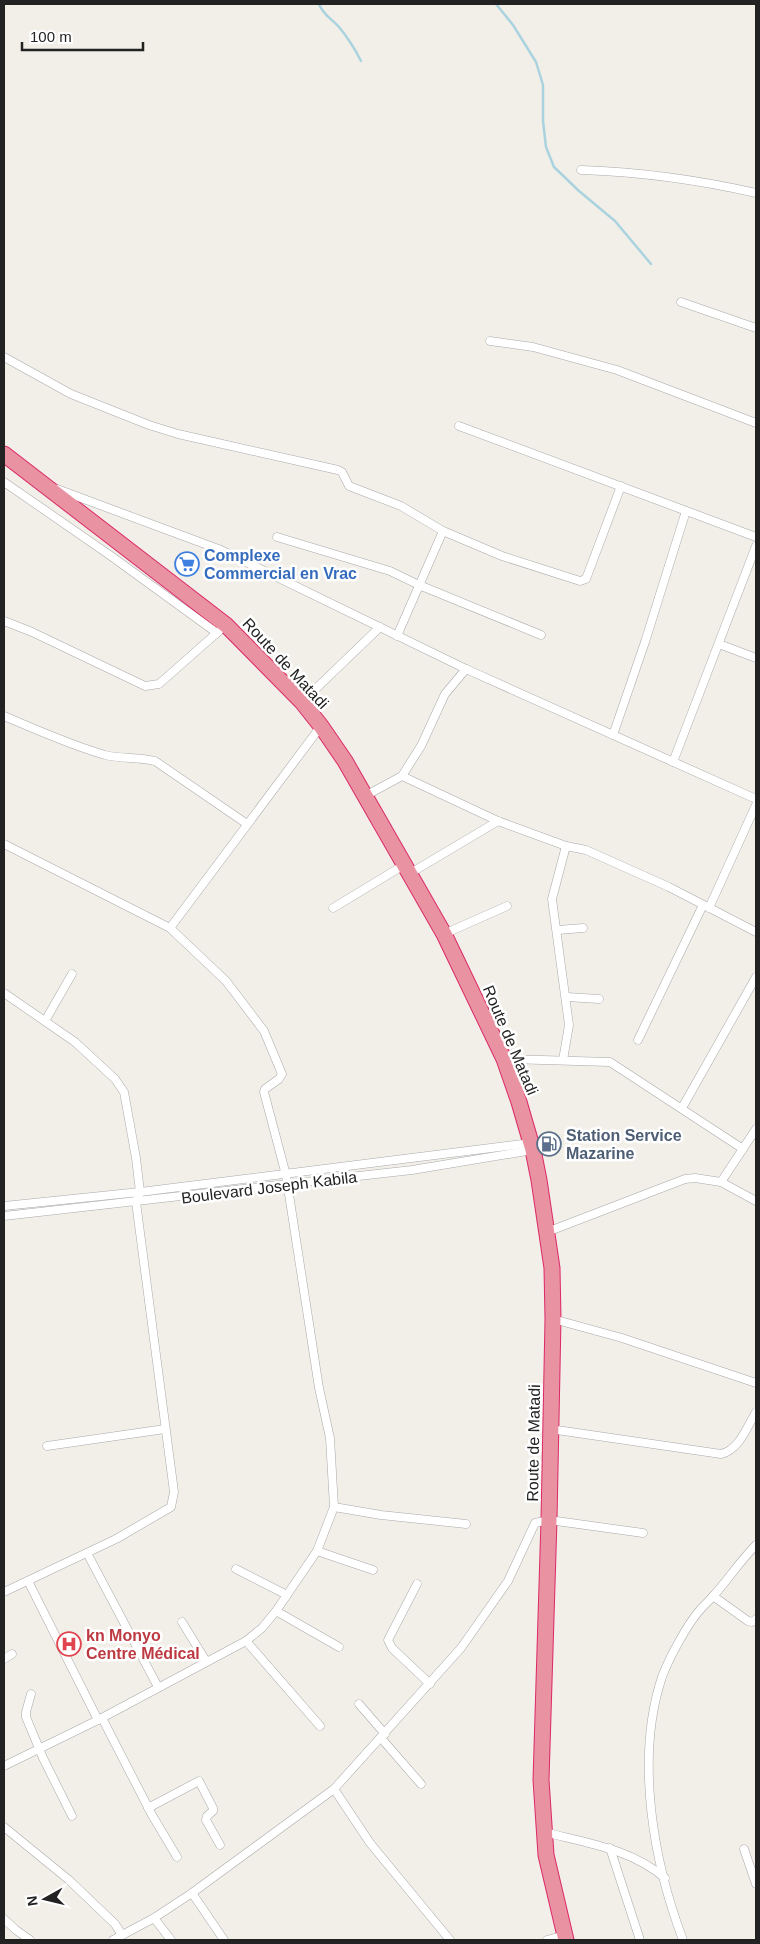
<svg xmlns="http://www.w3.org/2000/svg" width="760" height="1944" font-family="Arial,sans-serif">
<rect width="100%" height="100%" fill="#f2efe9"/>
<g fill="none" stroke-linecap="round" stroke-linejoin="round">
<g stroke="#aad3df" stroke-width="2.5">
<path d="M319,4C323,15 332,19 339,27C348,38 355,49 361,61"/>
<path d="M496,4L513,25L536,62L543,85V121L546,147L554,167L579,191L615,221L651,264"/>
</g>
<g stroke="#a9a9a9" stroke-width="9">
<g id="street">
<path d="M581,170C640,172 699,180 756,193"/>
<path d="M681,302L756,328"/>
<path d="M490,341L533,347L617,370L756,423"/>
<path d="M4,357L71,394L149,425L178,434L338,470L342,472L349,486L401,506L443,531L502,556L580,581L586,579L621,486"/>
<path d="M459,426L756,537"/>
<path d="M4,482L111,556L217,633"/>
<path d="M57,489L221,550L466,669L756,799"/>
<path d="M277,537L390,571L419,585L541,635"/>
<path d="M4,621L32,632L145,686L159,684L219,631"/>
<path d="M397,636L443,531"/>
<path d="M719,644L756,658"/>
<path d="M302,702L380,627"/>
<path d="M4,716C37,730 70,745 105,755C121,759 139,757 155,761L247,824"/>
<path d="M613,735L645,642L686,511"/>
<path d="M673,762L756,546"/>
<path d="M402,776L498,821L566,846L586,850L669,887L756,932"/>
<path d="M365,796L402,776L421,746L445,694L466,669"/>
<path d="M4,844L170,928L226,981L264,1031L282,1074L279,1079L265,1089L264,1092L286,1175L319,1388L330,1438L334,1507L317,1551L276,1611L262,1628L246,1641L98,1720L4,1766"/>
<path d="M409,874L498,821"/>
<path d="M333,908L404,865"/>
<path d="M709,908L756,805"/>
<path d="M170,928L321,726"/>
<path d="M558,930L583,928"/>
<path d="M444,934L507,906"/>
<path d="M4,993L75,1042L115,1079L124,1092L136,1158L140,1192L136,1202L174,1492L171,1507L116,1539L4,1592"/>
<path d="M567,997L599,999"/>
<path d="M45,1021L72,974"/>
<path d="M638,1040L703,905"/>
<path d="M504,1059L610,1062L743,1149"/>
<path d="M563,1060L569,1025L552,899L566,846"/>
<path d="M682,1108L756,977"/>
<path d="M721,1182L756,1201"/>
<path d="M4,1206L140,1192L531,1143"/>
<path d="M4,1216L412,1170L533,1150"/>
<path d="M547,1232L685,1179L695,1178L721,1182L756,1129"/>
<path d="M553,1319L622,1338L756,1383"/>
<path d="M550,1429L721,1454C739,1450 747,1427 756,1412"/>
<path d="M47,1446L165,1429"/>
<path d="M334,1507L381,1515L466,1524"/>
<path d="M317,1551L373,1570"/>
<path d="M87,1553L158,1687"/>
<path d="M236,1569L287,1595"/>
<path d="M28,1581L98,1720"/>
<path d="M417,1584L388,1640L392,1648L430,1684"/>
<path d="M713,1596L748,1621L752,1622L756,1619"/>
<path d="M276,1611L339,1647"/>
<path d="M182,1622L206,1661"/>
<path d="M246,1641L320,1726"/>
<path d="M4,1659L12,1654"/>
<path d="M31,1694L26,1712V1717L43,1758L72,1816"/>
<path d="M359,1704L385,1734"/>
<path d="M102,1718L152,1815L177,1857"/>
<path d="M381,1738L421,1784"/>
<path d="M334,1789L370,1843L450,1940"/>
<path d="M148,1808L199,1781L213,1808V1811L207,1816L206,1820L220,1845"/>
<path d="M4,1827L69,1880L115,1924L122,1935"/>
<path d="M544,1832C587,1843 631,1849 665,1878"/>
<path d="M610,1848L640,1940"/>
<path d="M744,1849L756,1884"/>
<path d="M192,1893L224,1940"/>
<path d="M154,1918L171,1940"/>
<path d="M4,1919L16,1930L30,1940"/>
<path d="M113,1940L154,1918L192,1893L334,1789L461,1648L508,1581L535,1523L549,1520L643,1533"/>
<path d="M547,1940L565,1935"/>
<path d="M683,1940C653,1861 635,1758 662,1677C669,1658 687,1625 699,1611C704,1605 710,1600 715,1594C729,1578 741,1560 756,1545"/>
</g>
</g>
<g stroke="#dc2a67" stroke-width="17">
<path id="highway" d="M4,454L226,625L302,702L321,726L345,761L444,934L504,1059L519,1102L533,1150L539,1180L552,1268L553,1319L549,1520L541,1780L546,1855L566,1940"/>
</g>
<use href="#street" stroke="#fff" stroke-width="8"/>
<use href="#highway" stroke="#e892a2" stroke-width="15"/>
</g>
<defs>
<g id="supermarket-ring" transform="scale(1.25)"><circle r="9.5" fill="#fff" stroke="#3f7fe0" stroke-width="1.5"/><path d="M-6-5.5h2.5l.6 2H6L4.5 2H-2.5L-4.4-4H-6ZM-1.5 3.2a1.3 1.3 0 1 0 .1 0ZM3 3.2a1.3 1.3 0 1 0 .1 0Z" fill="#3f7fe0"/></g>
<g id="fuel-ring" transform="scale(1.25)"><circle r="9.5" fill="#fff" stroke="#5c6f8a" stroke-width="1.5"/><path d="M-5.5-6h7V0h2V4h1.3V-2.5L3-4.5l.8-.8L6-3V5H2.5V1h-1V6h-7ZM-4.2-4.7v3.2H.2V-4.7Z" fill="#5c6f8a"/></g>
<g id="hospital-ring" transform="scale(1.25)"><circle r="9.5" fill="#fff" stroke="#e0444e" stroke-width="1.5"/><path d="M-5-5h3v3.5h4V-5h3V5h-3V1.5h-4V5h-3Z" fill="#e0444e"/></g>
</defs>
<g fill-rule="evenodd">
<use href="#supermarket-ring" x="187" y="564"/>
<use href="#fuel-ring" x="549" y="1144"/>
<use href="#hospital-ring" x="69" y="1644"/>
</g>
<g text-anchor="middle" stroke-width="5" stroke-linejoin="round" paint-order="stroke">
<g font-size="16" font-weight="bold" fill="#366cbe" stroke="#fff" text-anchor="start">
<text x="204" y="561">Complexe<tspan x="204" dy="18">Commercial en Vrac</tspan></text>
</g>
<g font-size="16" fill="#222" stroke="#fff">
<text transform="translate(286 663) rotate(47)" y="6">Route de Matadi</text>
<text transform="translate(511 1040) rotate(67)" y="6">Route de Matadi</text>
<text transform="translate(269 1187) rotate(-7)" y="6">Boulevard Joseph Kabila</text>
<text transform="translate(533 1443) rotate(-89)" y="6">Route de Matadi</text>
</g>
<g font-size="16" font-weight="bold" fill="#4e5e75" stroke="#fff" text-anchor="start">
<text x="566" y="1141">Station Service<tspan x="566" dy="18">Mazarine</tspan></text>
</g>
<g font-size="16" font-weight="bold" fill="#be3a42" stroke="#fff" text-anchor="start">
<text x="86" y="1641">kn Monyo<tspan x="86" dy="18">Centre Médical</tspan></text>
</g>
</g>
<rect width="760" height="1944" fill="none" stroke="#222222" stroke-width="10"/>
<g transform="translate(45 1899) rotate(262)" stroke="#ffffff" stroke-width="4" paint-order="stroke">
<path d="M0-4L9 19L0 12L-9 19Z" fill="#222222"/>
<text y="-8" font-size="14" font-weight="bold" text-anchor="middle" fill="#222222">N</text>
</g>
<path d="M22 42v8h121v-8" fill="none" stroke="#222222" stroke-width="2.5"/>
<text x="30" y="42" font-size="15" fill="#222222" stroke="#ffffff" stroke-width="4" paint-order="stroke">100 m</text>
</svg>
